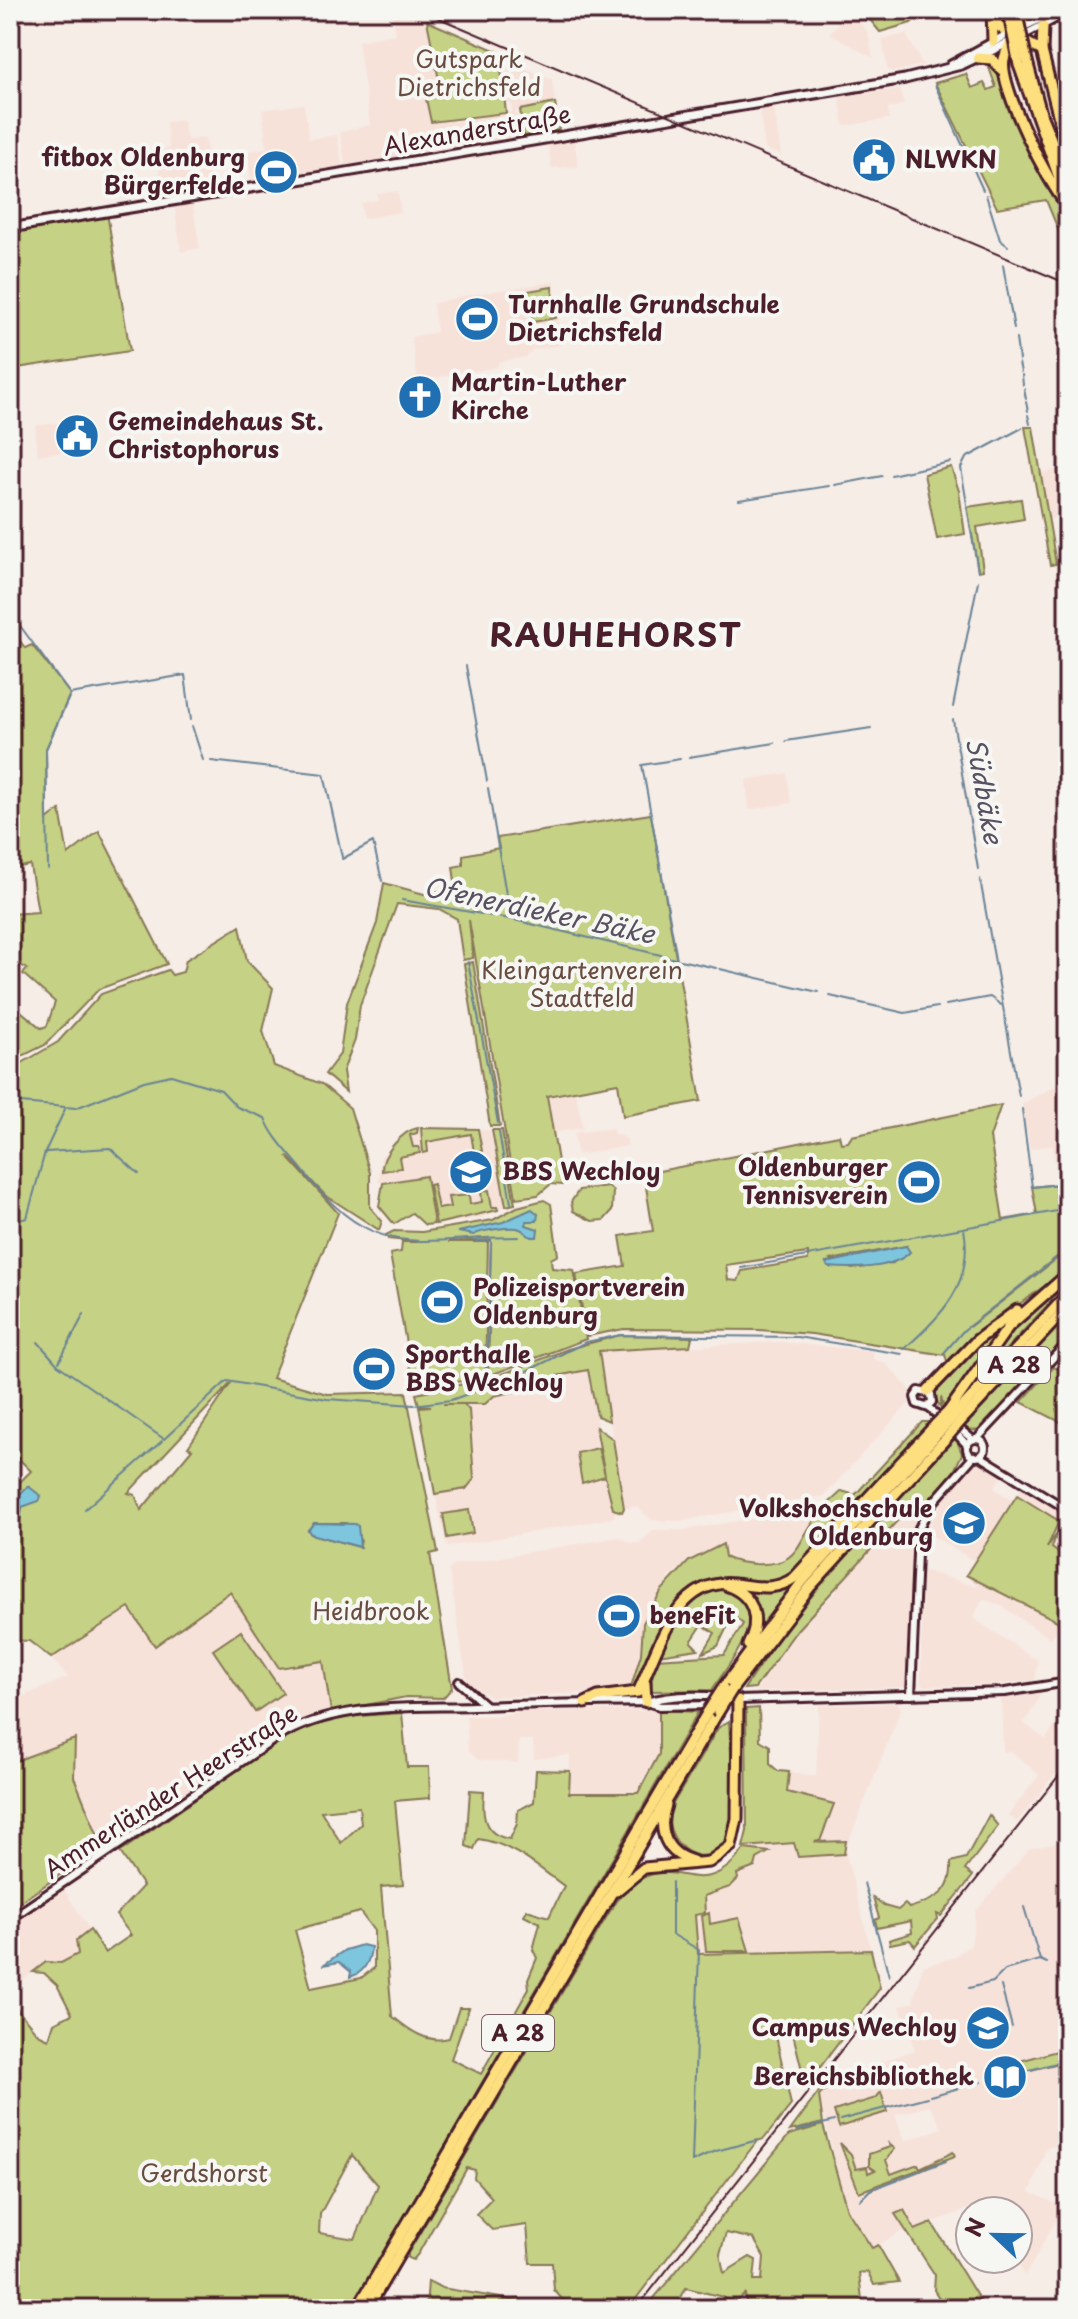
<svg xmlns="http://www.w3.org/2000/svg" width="1078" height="2319" font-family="'Playpen Sans',sans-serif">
<rect width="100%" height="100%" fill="#f6ede7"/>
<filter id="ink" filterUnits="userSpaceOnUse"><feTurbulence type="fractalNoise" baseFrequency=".0125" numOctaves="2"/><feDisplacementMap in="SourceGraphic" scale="16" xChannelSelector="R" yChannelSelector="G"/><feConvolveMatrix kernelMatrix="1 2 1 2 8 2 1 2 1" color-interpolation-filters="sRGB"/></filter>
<g filter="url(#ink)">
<g fill="#f7e2da" fill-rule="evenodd">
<path d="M392,10H404L427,21L441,90L453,122L512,112L511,103H505L498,56L552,80L555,103L516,111L521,144L437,159L435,151L345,165L340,132L370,125L358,41L396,34Z"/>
<path d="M841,10L854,17L868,32L873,58L829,33L838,24Z"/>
<path d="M906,34L923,65L892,72L887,68L882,39Z"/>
<path d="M900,89L904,104L888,109L889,119L844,126L839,96Z"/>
<path d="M304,104L309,139L337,135L344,174L252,189L247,151L267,148L262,110Z"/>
<path d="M774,107L781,155L765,149L759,109Z"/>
<path d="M183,120L187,140L205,138L212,192L191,195L200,248L181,252L173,196L163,197L156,150L169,148L166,122Z"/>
<path d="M574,135L578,167L552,168L547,140Z"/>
<path d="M398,191L401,212L363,219L361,203L378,200L377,194Z"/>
<path d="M554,282L562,345L532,350L526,357L498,362V367L418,381L411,337L437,332L433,304L462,296Z"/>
<path d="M58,423L63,452L38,455L35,426Z"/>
<path d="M1068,452V515L1049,519L1041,473L1058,470L1057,455Z"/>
<path d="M787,773L791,803L749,810L746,780Z"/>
<path d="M1068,1079V1183L1059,1184L1052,1145L1030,1149L1022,1104Z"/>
<path d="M575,1091L583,1128L553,1133L546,1096Z"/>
<path d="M613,1128V1133L626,1138L628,1146L577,1155L574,1133Z"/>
<path d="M409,1129L492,1130L506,1206L482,1218L434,1225L426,1175L378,1183L381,1157Z"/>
<path d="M780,1342L873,1351V1359L886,1364L910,1389L909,1403L824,1496L680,1521L651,1520L638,1507L624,1508L599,1351Z"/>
<path d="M588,1369L605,1475L616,1512L613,1518L447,1547L435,1494L466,1489L474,1479L468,1406L485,1404L494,1396L543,1385L557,1376Z"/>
<path d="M982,1462L1002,1475L994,1488L1013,1501L1021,1488L1056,1510L1068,1522V1613L1051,1639L1001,1606L983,1599L973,1618L1038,1661L1035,1680L995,1685L925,1686L921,1684L922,1570L979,1587L966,1575L974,1561L926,1532L942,1502L973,1464Z"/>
<path d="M829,1503L830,1508L816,1516L797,1550L783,1562L766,1565L730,1560L725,1556L722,1545L689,1561L670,1577L643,1623L641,1654L631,1687L635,1691L490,1697L467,1682L449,1570L454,1565L619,1537L631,1543H640L653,1530H684L768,1516L777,1518L812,1512Z"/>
<path d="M927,1505L915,1532L911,1663L907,1687L755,1692L802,1625L836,1592L835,1588L872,1547L910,1507Z"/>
<path d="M230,1592L279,1668L323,1660L331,1712L274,1737L102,1846L74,1777L75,1739L10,1763V1702L68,1677L51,1658L129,1608L155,1646Z"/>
<path d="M1040,1691L1039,1699L1024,1723L1045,1739L1068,1708V1758L1017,1822L1008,1815L1039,1775L1011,1751L1003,1752L1001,1696Z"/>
<path d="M898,1703L901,1709L845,1851L871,1949L698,1955L694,1879L713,1875L733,1863L743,1847L820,1841L787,1792L789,1772L816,1776L819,1705Z"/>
<path d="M659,1710V1754L638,1793H569L570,1755L534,1759L533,1740H519L518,1763L478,1760L468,1751L466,1716H497L519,1711Z"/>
<path d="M1068,1801V2144L1047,2147L1030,2192L1063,2207L1025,2276L1015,2259H1018V2211H987L982,2203L915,2230L911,2226L872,2249L847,2210L819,2096L839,2077L915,2050L900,2006L913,2002L923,1966L952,1958L971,1945L976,1911L1029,1849L1066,1841L1063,1820ZM930,2106L942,2128L905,2141L895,2115Z"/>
<path d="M64,1890L90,1930L76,1941L78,1953L61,1963L46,1962L10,1990V1924Z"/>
</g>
<g fill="#c5d184" stroke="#887858" stroke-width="2" fill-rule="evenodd">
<path d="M862,10H923L911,23L880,32Z"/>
<path d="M427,21L499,52L506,113L431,122L425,94L441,90Z"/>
<path d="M993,62L1018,128L1068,223V253L1046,200L997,208L935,83L966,74L972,88L984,83L988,90L996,87L988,65Z"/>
<path d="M555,103L559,130L524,136L520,110Z"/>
<path d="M107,213L130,351L10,369V231Z"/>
<path d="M552,287L556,318L533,322L528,291Z"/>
<path d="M1025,427H1033L1056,564L1050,565Z"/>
<path d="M951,467L959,491L965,534L937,539L924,474Z"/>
<path d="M1021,499L1024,519L977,527L983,570L978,571L967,507Z"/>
<path d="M10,638H18L25,648L32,645L70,694L46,749L47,820L60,810L68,855L99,831L167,964L99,989L45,1045L10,1062V1002L41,1028L47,1026L55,1002L23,974L27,969L10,958V914L38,912L30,865L10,869Z"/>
<path d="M651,814L701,1101L623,1116L618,1083L547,1096L562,1185L551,1184L538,1195L516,1198L469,920L473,958L463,960L457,919L439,909L397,904L360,1005L355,1040L343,1071L346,1092L325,1074L340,1054L347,1003L377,923L384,883L424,894L456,888L453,867L463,865V855L499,848L497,838Z"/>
<path d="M240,926L247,961L273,988L263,1031L274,1066L322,1084L350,1108L370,1173V1207L382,1221L379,1230L325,1195L287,1156L338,1213L272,1378L327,1394L406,1392L438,1552L430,1554L452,1688L443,1698L406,1697L331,1712L323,1661L279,1668L230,1592L155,1646L129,1608L51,1658L29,1641L10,1640V1492L31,1471L10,1450V1070L58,1042L101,994L168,970L172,975L183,972L186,960ZM231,1383L188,1447L192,1449L141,1510L135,1495L128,1493ZM314,1523H346L361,1541L359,1547L311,1534L308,1530Z"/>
<path d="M473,962L500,1126H490L464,964Z"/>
<path d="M1001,1105L990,1137L1003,1220L1037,1214L1032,1187L1068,1183V1248L969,1327L1068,1250V1269L985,1329L932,1381L947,1361L945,1355L812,1334L759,1330L624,1329L587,1336L576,1274L625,1266L620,1236L653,1231L644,1174L839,1135L841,1143L848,1142L852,1136ZM906,1246L893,1263L852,1269L831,1260ZM808,1253V1260L742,1271L738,1281L728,1280L726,1265Z"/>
<path d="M418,1128L417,1133L410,1135L413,1147H419L420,1153L399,1157L401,1168L382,1171C381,1155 403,1130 418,1128Z"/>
<path d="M421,1128L478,1129L482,1151L474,1152L471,1134L427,1142L428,1152L423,1153Z"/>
<path d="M492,1130H502L515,1204L506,1206Z"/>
<path d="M426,1176L434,1224L425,1225L412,1213L394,1224L379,1206L383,1183Z"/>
<path d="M433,1184L438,1209L450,1207L448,1197L469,1195L470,1204L482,1202L481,1191L489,1190L492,1207H497L498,1210L436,1224L429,1185Z"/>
<path d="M608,1186L613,1191L612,1211L604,1220L592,1221L573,1211L571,1202L579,1190Z"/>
<path d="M544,1200L551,1204L558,1255L551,1259L552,1268L574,1270L586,1339L488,1376L491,1240L448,1242H488L485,1378L414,1388L390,1254L401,1252L402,1242H417L388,1239L386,1235L394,1231L422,1232L493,1220L517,1207Z"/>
<path d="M1068,1278V1283L964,1394L996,1344Z"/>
<path d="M1068,1313V1339L982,1431L964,1430L962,1428Z"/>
<path d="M1010,1317L944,1409L941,1397V1409L932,1390L975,1345Z"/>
<path d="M620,1335L692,1337L690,1346L599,1351L609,1421L597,1416L588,1370L557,1376L543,1385L494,1396L485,1404H443H464L469,1410L474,1479L466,1489L435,1494L419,1407L431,1406L419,1405L416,1394L492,1378L568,1349Z"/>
<path d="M1054,1367L1068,1375V1423L1064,1424L1021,1402Z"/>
<path d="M922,1422H933L793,1576L774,1583L713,1579L694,1588L650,1649L635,1691L631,1687L641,1654L643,1623L662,1590L689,1561L723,1544L725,1557C734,1562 744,1563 755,1564C798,1566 795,1547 815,1519C818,1514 825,1512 830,1508L829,1503L842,1491L855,1495Z"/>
<path d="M596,1427L613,1439L624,1508L622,1512L613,1509L605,1476L582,1483L577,1453L598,1448L605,1475Z"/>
<path d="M956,1438L962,1454L954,1471L926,1506L910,1507L797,1630L755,1688L744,1689C805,1593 878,1520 956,1438Z"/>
<path d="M1017,1495L1059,1521L1047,1548L1066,1520L1068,1522L1056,1535L1052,1548L1068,1560V1584L1058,1599L1068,1605L1061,1623L966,1575Z"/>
<path d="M469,1510L473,1533L447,1538L443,1514Z"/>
<path d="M798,1578L757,1631V1619L737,1588Z"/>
<path d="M715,1589C786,1595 731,1661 712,1690L651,1691L654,1659L724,1655L743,1624L736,1618L726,1629L718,1646L703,1653L715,1633L702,1625L691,1642L698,1649L658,1655C667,1626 687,1600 715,1589Z"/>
<path d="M241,1631L283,1693L255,1712L213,1650Z"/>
<path d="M759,1708L760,1740L770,1746V1764L778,1771L789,1772L787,1792L834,1804L820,1841L814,1842L846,1841L844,1854L798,1857L794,1843L743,1847L747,1831L746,1709Z"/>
<path d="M659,1710L698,1712L350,2309H10V2001L38,2034L49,2039L54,2023L72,2014L57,1985L44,1973L33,1972L46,1962L61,1963L78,1954L76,1941L90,1930L105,1953L131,1935L116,1915L143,1886L120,1852L278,1742L320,1722L342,1717L402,1713L407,1767H429L430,1798L395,1801L403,1885L381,1887L392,2016C409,2030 427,2044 449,2038L459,2008H469L451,2059L481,2074L529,1988L528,1980L537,1958L533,1950L540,1923L524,1915L527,1910L549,1917L564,1886C538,1867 511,1843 478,1839L474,1849L466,1846L470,1790L484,1791C482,1814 482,1835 510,1839L517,1824L518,1810L534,1802L536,1770L570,1771L569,1793H638L659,1754ZM359,1807L361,1824L341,1843L321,1811ZM360,1912L374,1931V1968L361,1978L311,1988L295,1930ZM352,2155L378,2185L355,2239L319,2233L320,2214Z"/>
<path d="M729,1721C730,1753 738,1804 729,1834C717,1873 667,1856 668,1812L718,1728Z"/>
<path d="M75,1739L74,1777L102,1846L10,1909V1763Z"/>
<path d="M989,1815L998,1826L965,1870L973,1876L941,1916L937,1914L938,1919L915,1946L910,1940L890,1944L889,1940L912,1933L911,1921L877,1928L875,1920L879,1918L873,1898L884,1906L898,1910L905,1904L909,1908C935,1900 953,1893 951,1862L966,1858Z"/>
<path d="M744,1849L769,1852L757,1859L755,1867L737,1874L738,1879L730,1887L704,1896L705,1913L695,1915L698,1954L871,1950L880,1988L806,2086L790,2022H773L791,2105L764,2139L757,2141L628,2309H571L554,2290L552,2263H530L527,2225L492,2230L476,2214L492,2198L474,2178L475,2170L467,2168L418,2254L413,2260L408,2258V2253L616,1901C671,1835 695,1915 744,1849Z"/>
<path d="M709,1913L710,1924L739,1918L749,1951H706L702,1916Z"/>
<path d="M1068,2048V2061L1014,2074L1011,2069L1012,2063Z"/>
<path d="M835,2070L839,2077L819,2096L823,2123L790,2131Z"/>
<path d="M881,2092L887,2112L839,2127L834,2111L876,2098Z"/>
<path d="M823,2125L847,2210L872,2248L878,2245L899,2282L874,2285L868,2272L859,2273L863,2309H747L745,2294L733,2305L723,2297L686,2288L675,2309H645L789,2135ZM726,2233L754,2239L764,2257L762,2280H754L756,2260L750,2257L724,2273L720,2254Z"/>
<path d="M840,2143L851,2154L856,2169L867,2167L868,2173L875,2170L869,2166V2154L890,2147L889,2144L895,2149L886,2160L891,2174L918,2164L920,2168L953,2152L955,2156L859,2192Z"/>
<path d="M904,2210L915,2230L932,2223L982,2304L973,2309H946L934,2290L935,2275L895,2214Z"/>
<path d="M428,2281L442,2288L512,2300L520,2299L537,2309H426Z"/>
</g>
<g fill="#7dc6de" stroke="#698396" stroke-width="2">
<path d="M532,1209L538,1214L537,1221H527L526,1225L538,1229L537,1237C526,1238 528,1232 520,1229C513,1226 481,1230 474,1235L458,1232L503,1222Z"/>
<path d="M906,1246L910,1252C894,1269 853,1269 828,1267L826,1263Z"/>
<path d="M28,1486L41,1496L39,1501L22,1507L20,1521L13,1532L15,1549L11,1554L10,1504Z"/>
<path d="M314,1523L355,1524L358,1526L360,1547L311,1534L308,1530Z"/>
<path d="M362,1945L371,1947C370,1961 364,1973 350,1977L351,1972L339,1962L323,1965L345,1950Z"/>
</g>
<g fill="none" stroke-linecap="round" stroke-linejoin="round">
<g stroke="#698396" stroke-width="2">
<path d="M935,85L983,190"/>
<path d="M986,195L1000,240L1008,246"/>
<path d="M1003,265L1014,329"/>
<path d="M1016,339L1019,360"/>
<path d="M1019,363L1021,372"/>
<path d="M1022,375L1023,385"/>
<path d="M1024,389L1026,399"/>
<path d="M1026,402L1028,411"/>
<path d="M1028,415L1030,424"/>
<path d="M891,475L950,462"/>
<path d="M835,485L882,476"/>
<path d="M739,500L829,486"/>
<path d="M978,571L961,468L966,458L1022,428"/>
<path d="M10,612L70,694L185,675L191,720"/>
<path d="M466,666L487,781"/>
<path d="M953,707L978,581"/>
<path d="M953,720L978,869"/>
<path d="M192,726L203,760"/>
<path d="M786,741L871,728"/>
<path d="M689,757L775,743"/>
<path d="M211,761L324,774L342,857"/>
<path d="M488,788L510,918"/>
<path d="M342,859L373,842L382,881"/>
<path d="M48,869L46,749L70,695"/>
<path d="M980,879L1019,1096"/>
<path d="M402,900L510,919L669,957"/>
<path d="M671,958L716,968"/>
<path d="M677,959L642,765L680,759"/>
<path d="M468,962L498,1123"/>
<path d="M720,969L818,992"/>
<path d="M830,996L905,1013L937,1007"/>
<path d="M946,1005L990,997L1001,1005"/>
<path d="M10,1095L21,1103L76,1108L144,1081L171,1075L221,1090L237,1107L265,1118C273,1139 290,1154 304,1172C377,1265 419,1237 519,1237"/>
<path d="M1022,1109L1032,1187L1068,1183"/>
<path d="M499,1132L511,1203"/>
<path d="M46,1152L110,1148L139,1174"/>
<path d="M10,1222L27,1218L45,1152L65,1109"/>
<path d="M474,1241H491L487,1374"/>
<path d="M741,1268L1068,1209"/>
<path d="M38,1342L58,1365L164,1439L227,1381L327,1399L414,1405L451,1400L517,1376L586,1342L621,1335L797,1337L902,1354"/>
<path d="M904,1349C942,1316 974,1283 964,1229"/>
<path d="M943,1354L964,1330L1068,1249"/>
<path d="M59,1362L84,1314"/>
<path d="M85,1509L162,1441"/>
<path d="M672,1882V1934L699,1950L692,2162L716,2151L758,2140"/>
<path d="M864,1883L889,1976"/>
<path d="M1024,1907L1040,1960L1047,1963"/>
<path d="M1001,1986L1012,2027"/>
<path d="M969,1988L993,1982L1005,1970L1040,1960"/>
<path d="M1018,2073L1068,2060"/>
<path d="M930,2096L981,2082"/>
<path d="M840,2120L927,2097"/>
<path d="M796,2131L834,2121"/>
<path d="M860,2200L870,2190L946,2161"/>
</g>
<g stroke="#4a1f2b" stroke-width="12">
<g id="tertiary">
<path d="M1026,26L1059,10"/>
<path d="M1026,34L1068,12"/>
<path d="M927,1407L932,1402L931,1394L919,1391L915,1397L917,1404L929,1408L942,1419"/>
<path d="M954,1424L972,1439"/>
<path d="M953,1430L967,1445"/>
<path d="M977,1439L1068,1342"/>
<circle cx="976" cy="1448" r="9"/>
<path d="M980,1456L1060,1505L1068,1515"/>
<path d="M459,1682L485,1705"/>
<path d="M911,1695L918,1530L930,1506L974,1456"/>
<path d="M646,1702C674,1694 710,1694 738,1700L1005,1692L1068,1682"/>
<path d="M10,1919L275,1739C335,1702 405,1708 473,1706C530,1704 588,1703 646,1702L660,1706L711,1705"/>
</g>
</g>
<g stroke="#4a1f2b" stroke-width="13">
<g id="secondary">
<path d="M951,65L1010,33"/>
<path d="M10,228L905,79L961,65L1012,41"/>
</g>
</g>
<g stroke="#4a1f2b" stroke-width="15">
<g id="motorway">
<path d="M992,10L993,41"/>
<path d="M1029,10C1023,28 1008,41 1004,59C998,85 1049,186 1068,206"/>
<path d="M1035,10L1044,17"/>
<path d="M994,20L1001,28L1042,51"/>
<path d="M1043,26L1042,51L1068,154"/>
<path d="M978,58L992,59L1002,70"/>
<path d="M1027,61L1042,117L1068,180"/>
<path d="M1019,65L1062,186"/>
<path d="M928,1391L977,1340L1017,1310"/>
<path d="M948,1412L1009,1326L1068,1274"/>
<path d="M953,1417L1068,1294"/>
<path d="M960,1422L1068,1307"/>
<path d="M728,1586C755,1596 761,1621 748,1645"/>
<path d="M645,1683L646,1702"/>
<path d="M723,1688L802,1582L942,1429"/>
<path d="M733,1688L810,1587L949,1435"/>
<path d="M585,1703L598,1697L638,1692C658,1651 675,1577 734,1584C756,1586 774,1592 794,1578L936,1424"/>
<path d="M666,1805C657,1831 666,1854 693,1861"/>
<path d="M616,1891L644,1868L709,1862L731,1846L737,1819L738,1700"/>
<path d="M357,2309L707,1713"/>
<path d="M367,2309L718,1712"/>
</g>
</g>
<use href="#tertiary" stroke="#f6f6f2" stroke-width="6"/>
<use href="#secondary" stroke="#f6f6f2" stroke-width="7"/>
<use href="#motorway" stroke="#fddf80" stroke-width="9"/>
<g stroke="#4a1f2b" stroke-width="2">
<path d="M420,10L1068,284"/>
<path d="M636,2309L1068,1764"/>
</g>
<g stroke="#4a1f2b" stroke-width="15" stroke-linecap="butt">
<g id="motorway-bridge">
<path d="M1008,10L1019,65"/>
<path d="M1016,10L1027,61"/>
<path d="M936,1424L948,1412"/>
<path d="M942,1429L953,1417"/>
<path d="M949,1435L960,1422"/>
<path d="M718,1712L733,1688"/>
<path d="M707,1713L723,1688"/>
</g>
</g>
<use href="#motorway-bridge" stroke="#fddf80" stroke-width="9"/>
</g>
</g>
<defs>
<g id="civic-disc" transform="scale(2.3)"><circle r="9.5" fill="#1f6fb2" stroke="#f6f6f2"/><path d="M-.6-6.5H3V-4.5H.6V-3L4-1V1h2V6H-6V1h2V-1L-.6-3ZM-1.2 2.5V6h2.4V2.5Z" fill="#fff"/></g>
<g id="stadium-disc" transform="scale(2.3)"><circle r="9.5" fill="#1f6fb2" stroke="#f6f6f2"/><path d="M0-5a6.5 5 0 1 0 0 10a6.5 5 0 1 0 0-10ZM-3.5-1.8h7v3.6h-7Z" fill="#fff"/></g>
<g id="church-disc" transform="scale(2.3)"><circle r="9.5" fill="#1f6fb2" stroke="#f6f6f2"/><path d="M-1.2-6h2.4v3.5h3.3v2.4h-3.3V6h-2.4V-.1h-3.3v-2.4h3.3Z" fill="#fff"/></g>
<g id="university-disc" transform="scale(2.3)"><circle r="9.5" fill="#1f6fb2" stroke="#f6f6f2"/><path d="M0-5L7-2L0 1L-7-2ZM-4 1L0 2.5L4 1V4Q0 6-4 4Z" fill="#fff"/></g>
<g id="library-disc" transform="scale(2.3)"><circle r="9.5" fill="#1f6fb2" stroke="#f6f6f2"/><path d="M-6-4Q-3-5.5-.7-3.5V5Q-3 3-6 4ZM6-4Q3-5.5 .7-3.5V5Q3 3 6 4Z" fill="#fff"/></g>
</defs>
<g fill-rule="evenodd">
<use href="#civic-disc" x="874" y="160"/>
<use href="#stadium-disc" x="276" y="172"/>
<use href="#stadium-disc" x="477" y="319"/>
<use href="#church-disc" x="420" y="397"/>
<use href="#civic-disc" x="77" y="436"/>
<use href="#university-disc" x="471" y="1172"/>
<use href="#stadium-disc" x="919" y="1182"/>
<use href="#stadium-disc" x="442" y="1302"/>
<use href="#stadium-disc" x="374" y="1369"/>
<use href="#university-disc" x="964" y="1523"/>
<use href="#stadium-disc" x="619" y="1616"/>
<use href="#university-disc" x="988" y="2028"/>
<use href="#library-disc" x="1005" y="2077"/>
</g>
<g text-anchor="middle" stroke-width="8" stroke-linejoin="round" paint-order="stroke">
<g fill="#f6f6f2" stroke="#7e6067" stroke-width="2">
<rect x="978" y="1347" width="72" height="36" rx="6"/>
<rect x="482" y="2015" width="72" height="36" rx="6"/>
</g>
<g font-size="22" font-weight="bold" fill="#4a1f2b">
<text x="1014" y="1373">A 28</text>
<text x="518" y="2041">A 28</text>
</g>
<g font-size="24" fill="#694c41" stroke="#f6f6f2">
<text x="469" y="68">Gutspark<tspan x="469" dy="28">Dietrichsfeld</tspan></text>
<text x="582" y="979">Kleingartenverein<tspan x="582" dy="28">Stadtfeld</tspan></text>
<text x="371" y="1620">Heidbrook</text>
<text x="204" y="2182">Gerdshorst</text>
</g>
<g font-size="24" fill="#4a1f2b" stroke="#f6f6f2">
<text transform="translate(477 131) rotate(-10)" y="8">Alexanderstraße</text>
<text transform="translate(171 1792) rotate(-33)" y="8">Ammerländer Heerstraße</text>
</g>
<g font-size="24" font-weight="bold" fill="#4a1f2b" stroke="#f6f6f2" text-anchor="start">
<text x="245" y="166" text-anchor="end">fitbox Oldenburg<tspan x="245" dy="28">Bürgerfelde</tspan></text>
<text x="905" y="168">NLWKN</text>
<text x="508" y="313">Turnhalle Grundschule<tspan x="508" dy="28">Dietrichsfeld</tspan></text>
<text x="451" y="391">Martin-Luther<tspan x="451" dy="28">Kirche</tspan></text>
<text x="108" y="430">Gemeindehaus St.<tspan x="108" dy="28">Christophorus</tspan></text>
<text x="888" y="1176" text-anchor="end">Oldenburger<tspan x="888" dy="28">Tennisverein</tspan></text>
<text x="502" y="1180">BBS Wechloy</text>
<text x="473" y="1296">Polizeisportverein<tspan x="473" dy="28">Oldenburg</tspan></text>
<text x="405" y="1363">Sporthalle<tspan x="405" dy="28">BBS Wechloy</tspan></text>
<text x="933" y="1517" text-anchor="end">Volkshochschule<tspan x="933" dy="28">Oldenburg</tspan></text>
<text x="650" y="1624">beneFit</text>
<text x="957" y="2036" text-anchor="end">Campus Wechloy</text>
<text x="974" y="2085" text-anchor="end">Bereichsbibliothek</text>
</g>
<g font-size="26" font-style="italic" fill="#595161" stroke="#f6f6f2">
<text transform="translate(984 791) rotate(80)" y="9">Südbäke</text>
<text transform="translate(539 911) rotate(12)" y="9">Ofenerdieker Bäke</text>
</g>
<g font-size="32" font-weight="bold" letter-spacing="2" fill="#4a1f2b" stroke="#f6f6f2">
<text x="616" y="647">RAUHEHORST</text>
</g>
</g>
<rect width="1078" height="2319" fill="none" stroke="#f6f6f2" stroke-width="40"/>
<rect x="20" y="20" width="1038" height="2279" fill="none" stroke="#4a1f2b" stroke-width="3" filter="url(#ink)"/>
<g transform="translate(994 2235) rotate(292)"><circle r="38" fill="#f6f6f2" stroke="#b1a0a2" stroke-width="2"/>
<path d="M0-6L14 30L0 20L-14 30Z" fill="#1f6fb2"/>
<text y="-12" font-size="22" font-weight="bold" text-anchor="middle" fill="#4a1f2b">N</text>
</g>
</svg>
